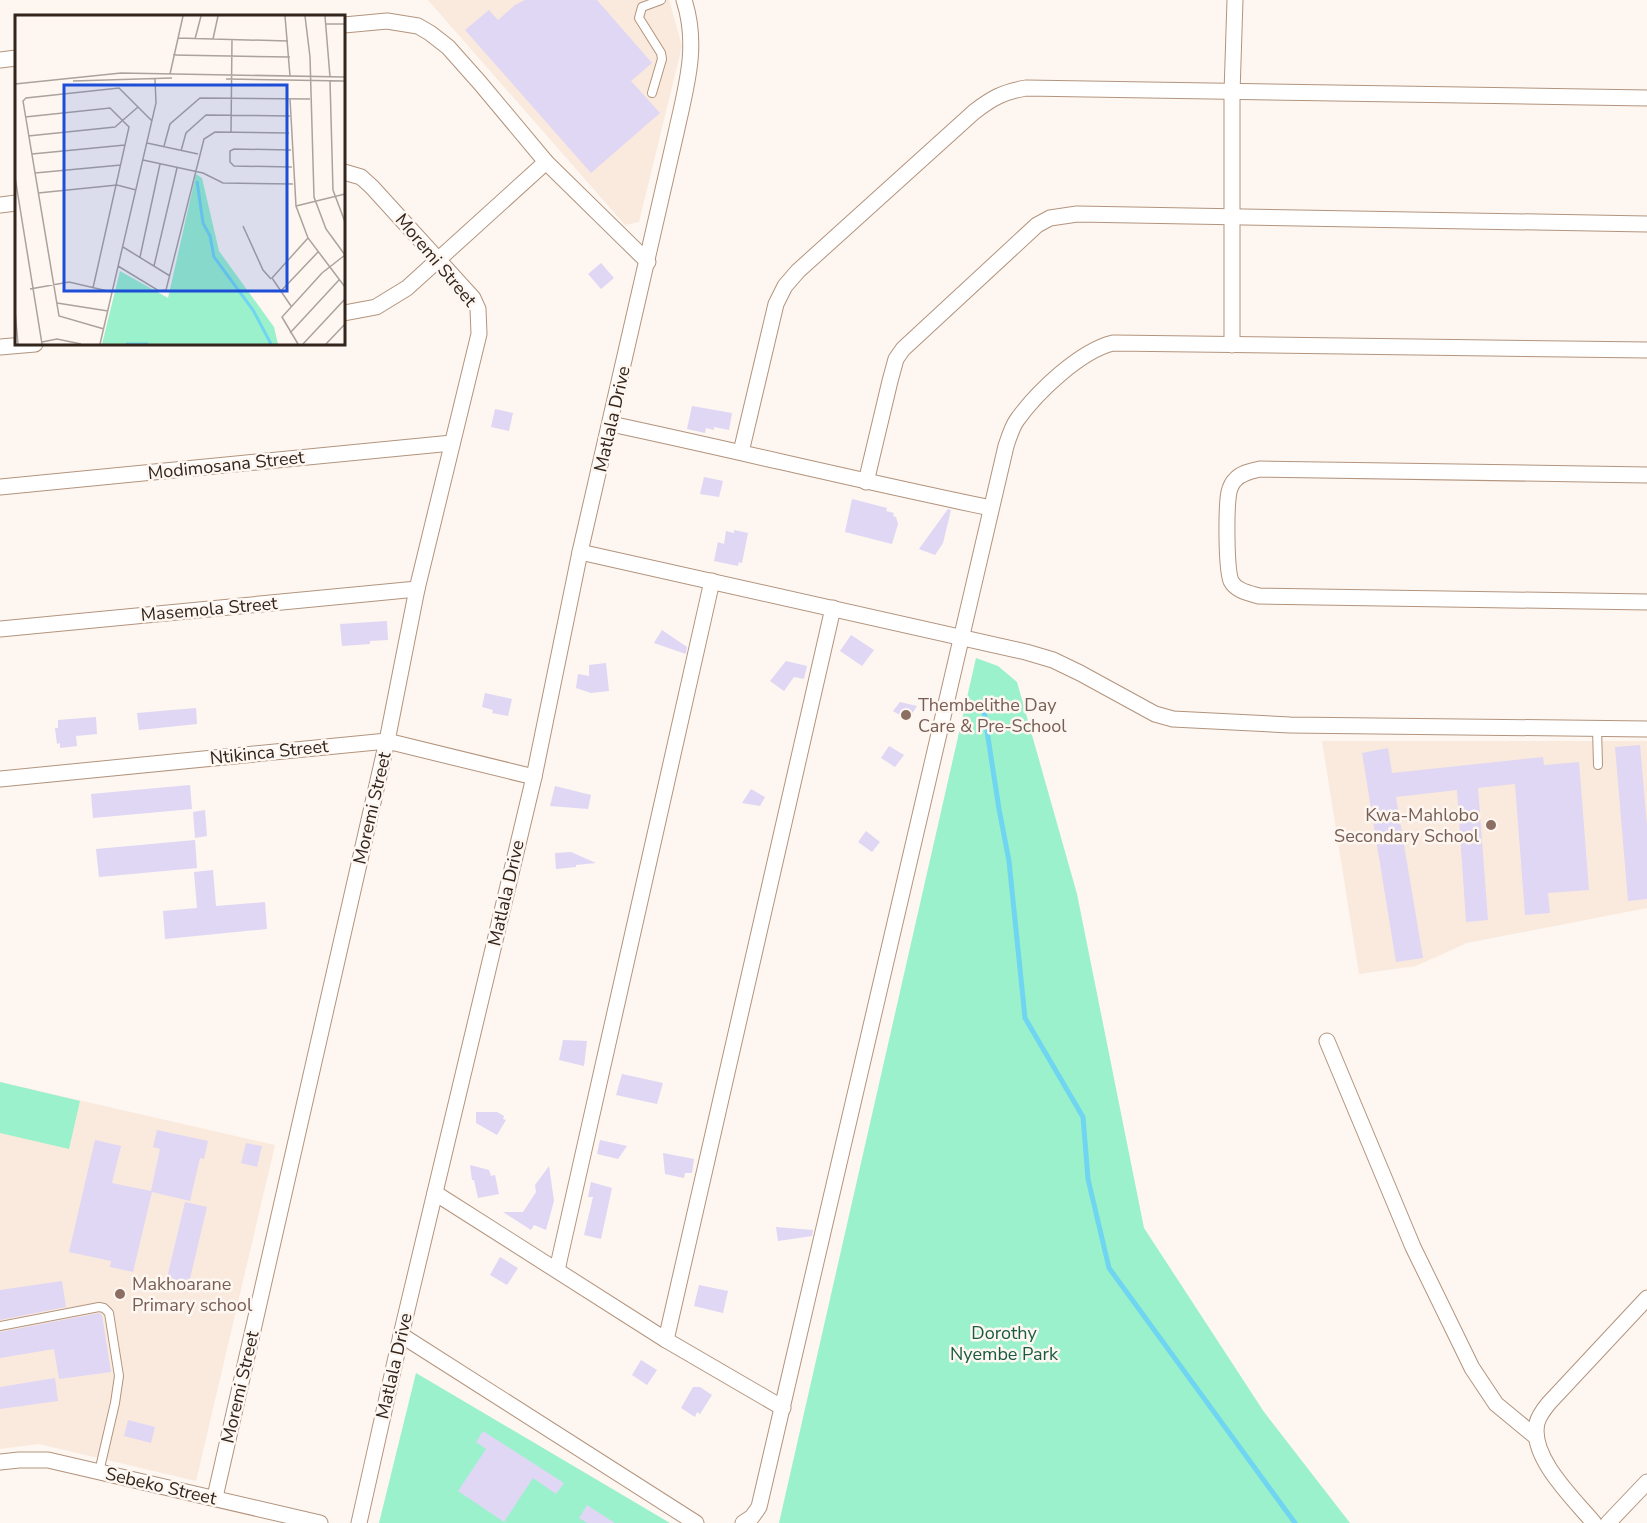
<svg xmlns="http://www.w3.org/2000/svg" width="1647" height="1523" font-family="'Nunito Sans',sans-serif">
<rect width="100%" height="100%" fill="#fdf6f1"/>
<g fill="#faeade">
<path d="M428,0H669L682,46L639,222L625,225Z"/>
<path d="M1322,741H1647V908L1467,943L1416,966L1359,974Z"/>
<path d="M0,1082L275,1145L196,1481L39,1444L0,1449Z"/>
</g>
<g fill="#9bf1cb">
<path d="M976,658L998,666L1017,682L1077,894L1144,1228L1264,1412L1350,1523H779Z"/>
<path d="M0,1082L80,1101L69,1149L0,1133Z"/>
<path d="M416,1373L670,1523H379Z"/>
</g>
<g fill="none" stroke-linecap="round" stroke-linejoin="round">
<path stroke="#70d5f0" stroke-width="5" d="M983,705L999,809L1009,861L1025,1018L1083,1117L1088,1179L1109,1268L1295,1523"/>
</g>
<g fill="#dfd7f4">
<path d="M525,0H597L652,63L631,81L660,113L591,173L465,30L489,10L498,20L515,5Z"/>
<path d="M601,263L614,278L601,289L588,274Z"/>
<path d="M692,406L732,413L729,430L714,427V430L706,428L705,433L687,429Z"/>
<path d="M495,409L513,413L509,431L491,427Z"/>
<path d="M704,477L723,481L719,497L700,494Z"/>
<path d="M852,499L887,508L886,511L894,513L893,516L896,517L898,524L892,544L845,532Z"/>
<path d="M948,509L951,510L943,543L935,555L919,549Z"/>
<path d="M734,530L748,533L742,563L739,562L738,566L714,561L718,542L724,544L726,531L734,533Z"/>
<path d="M387,621L388,640L370,641V644L342,646L340,624Z"/>
<path d="M662,630L687,647L686,654L654,643Z"/>
<path d="M851,635L874,650L862,666L840,651Z"/>
<path d="M786,661L807,666L804,679L794,677L784,691L770,681Z"/>
<path d="M606,663L609,691L591,693L576,688L578,674L589,676V665Z"/>
<path d="M485,693L512,699L508,716L492,713L493,710L482,707Z"/>
<path d="M900,702L917,706L908,720L893,711Z"/>
<path d="M196,708L197,724L139,730L137,713Z"/>
<path d="M96,717L97,734L76,736L77,746L60,748V743L57,744L55,728H58V720Z"/>
<path d="M1640,745L1647,826V899L1628,901L1615,747Z"/>
<path d="M889,746L904,755L895,767L881,758Z"/>
<path d="M1388,748L1392,773L1543,757L1544,765L1579,762L1589,890L1548,893L1550,913L1525,915L1515,784L1478,788L1488,920L1466,922L1457,790L1396,797L1423,958L1396,962L1362,753Z"/>
<path d="M190,785L192,809L93,818L91,794Z"/>
<path d="M555,786L591,795L588,809L550,806Z"/>
<path d="M751,789L765,797L760,806L742,803Z"/>
<path d="M205,810L207,836L195,838L193,812Z"/>
<path d="M866,831L880,842L872,852L858,842Z"/>
<path d="M195,840L197,868L99,877L96,849Z"/>
<path d="M571,852L596,863L576,865V867L556,869L555,853Z"/>
<path d="M213,870L216,906L265,902L267,929L165,939L163,911L197,908L194,872Z"/>
<path d="M563,1040L587,1041L584,1066L559,1060Z"/>
<path d="M622,1074L663,1083L657,1104L616,1095Z"/>
<path d="M476,1112H497L504,1116L503,1119L506,1120L497,1135L476,1123Z"/>
<path d="M157,1130L208,1141L204,1159L200,1158L190,1201L152,1192L133,1272L110,1267L111,1261L69,1252L95,1140L121,1146L112,1183L151,1191L160,1149L153,1147Z"/>
<path d="M600,1140L627,1146L618,1159L597,1154Z"/>
<path d="M246,1143L262,1146L257,1167L241,1163Z"/>
<path d="M663,1153L694,1159L692,1173H685L684,1178L665,1174Z"/>
<path d="M470,1165L489,1170L491,1176L495,1175L499,1194L478,1198L474,1180H472Z"/>
<path d="M549,1166L554,1201L546,1230L534,1225L531,1230L503,1212H523L536,1192L535,1185Z"/>
<path d="M591,1182L612,1188L601,1239L584,1235L593,1197H588Z"/>
<path d="M185,1202L207,1207L189,1283L167,1278Z"/>
<path d="M776,1227L813,1230L812,1236L778,1241Z"/>
<path d="M500,1257L518,1268L507,1285L490,1275Z"/>
<path d="M62,1281L66,1307L0,1320V1290Z"/>
<path d="M699,1285L728,1291L723,1313L694,1306Z"/>
<path d="M99,1313L102,1315L111,1372L59,1379L54,1349L0,1358V1332Z"/>
<path d="M641,1360L657,1370L647,1385L632,1375Z"/>
<path d="M55,1378L58,1401L0,1409V1387Z"/>
<path d="M693,1387H700L712,1395L700,1414L697,1412L695,1417L681,1408Z"/>
<path d="M128,1420L155,1427L151,1443L124,1436Z"/>
<path d="M483,1431L564,1483L556,1494L533,1478L504,1522L458,1491L486,1449L476,1442Z"/>
<path d="M587,1505L615,1523H587L579,1518Z"/>
</g>
<g fill="none" stroke-linecap="round" stroke-linejoin="round">
<g stroke="#b3947d" stroke-width="10">
<g id="lane">
<path d="M652,93L662,59L661,53L639,18L642,7L661,0"/>
<path d="M1597,728L1598,765"/>
<path d="M0,1326L99,1307L104,1308L109,1313L119,1376L115,1403L99,1472"/>
</g>
</g>
<g stroke="#b3947d" stroke-width="17">
<g id="street">
<path d="M344,25L387,21L418,26L430,33L448,47L480,83L546,162L648,262"/>
<path d="M0,60L16,58"/>
<path d="M0,205L16,203"/>
<path d="M344,313L376,307L407,288L546,162"/>
<path d="M1232,345V93L1235,0"/>
<path d="M0,347L35,344"/>
<path d="M611,424C738,451 864,482 991,508"/>
<path d="M741,452L776,304L785,286L798,271L974,112C992,98 1003,92 1026,88L1647,98"/>
<path d="M1647,475L1260,469C1251,471 1241,473 1235,480C1232,483 1230,488 1229,492C1226,507 1226,568 1231,581C1236,591 1249,593 1259,596L1647,602"/>
<path d="M866,482L890,381L896,359L903,349L1037,225L1050,218L1077,214L1647,224"/>
<path d="M0,487L452,443"/>
<path d="M580,552L1026,652L1053,660L1080,673L1155,714L1173,719L1290,725L1647,729"/>
<path d="M0,629L417,589"/>
<path d="M0,779L387,741L534,777"/>
<path d="M1327,1041L1413,1247L1472,1368L1496,1404L1536,1437"/>
<path d="M435,1193L666,1340L783,1408"/>
<path d="M557,1270L712,581"/>
<path d="M401,1335L696,1523"/>
<path d="M666,1340L833,608"/>
<path d="M0,1462L19,1460H48L320,1523"/>
<path d="M215,1497L387,741L417,589L479,334L478,309L473,298L372,187L361,177L344,172"/>
<path d="M359,1523L401,1335L534,777L580,552L676,133C686,87 699,46 684,0"/>
<path d="M743,1523L752,1517L759,1507L1006,446C1009,437 1012,427 1017,420C1037,392 1080,351 1113,343L1647,350"/>
<path d="M1594,1523C1574,1499 1529,1457 1537,1423C1539,1415 1544,1409 1549,1403L1647,1298"/>
<path d="M1608,1523L1647,1482"/>
</g>
</g>
<use href="#lane" stroke="#fff" stroke-width="8"/>
<use href="#street" stroke="#fff" stroke-width="15"/>
</g>
<g fill="#8d6e63" stroke="#fdf6f1" stroke-width="2">
<circle cx="906" cy="715" r="6"/>
<circle cx="1491" cy="825" r="6"/>
<circle cx="120" cy="1294" r="6"/>
</g>
<g text-anchor="middle" stroke-width="5" stroke-linejoin="round" paint-order="stroke">
<g font-size="18" fill="#32251c" stroke="#fdf6f1">
<text transform="translate(436 260) rotate(50)" y="6">Moremi Street</text>
<text transform="translate(612 419) rotate(-77)" y="6">Matlala Drive</text>
<text transform="translate(226 465) rotate(-6)" y="6">Modimosana Street</text>
<text transform="translate(209 609) rotate(-5)" y="6">Masemola Street</text>
<text transform="translate(269 752) rotate(-6)" y="6">Ntikinca Street</text>
<text transform="translate(372 808) rotate(-77)" y="6">Moremi Street</text>
<text transform="translate(506 893) rotate(-77)" y="6">Matlala Drive</text>
<text transform="translate(394 1366) rotate(-77)" y="6">Matlala Drive</text>
<text transform="translate(240 1387) rotate(-77)" y="6">Moremi Street</text>
<text transform="translate(161 1486) rotate(13)" y="6">Sebeko Street</text>
</g>
<g font-size="18" fill="#785e54" stroke="#fdf6f1" text-anchor="start">
<text x="918" y="711">Thembelithe Day<tspan x="918" dy="21">Care &amp; Pre-School</tspan></text>
<text x="1479" y="821" text-anchor="end">Kwa-Mahlobo<tspan x="1479" dy="21">Secondary School</tspan></text>
<text x="132" y="1290">Makhoarane<tspan x="132" dy="21">Primary school</tspan></text>
</g>
<g font-size="18" fill="#185b42" stroke="#fdf6f1">
<text x="1004" y="1339">Dorothy<tspan x="1004" dy="21">Nyembe Park</tspan></text>
</g>
</g>
<g transform="translate(15 15)">
<rect width="330" height="330" fill="#fdf6f1"/>
<path d="M181,159L187,163L204,236L259,312L263,329H87L105,256L153,283Z" fill="#9bf1cb"/>
<path fill="none" stroke="#70d5f0" stroke-width="3" d="M182,166L188,208L195,221L199,242L238,295L256,329M111,329H133"/>
<path fill="none" stroke="#aca29c" stroke-width="1.5" d="M270,1L275,61M290,1L295,42L299,182L311,214L330,240M310,1L315,62M311,9H330M163,23L273,26M180,24L186,1M198,24L203,1M158,40L275,42M155,59L168,1M211,64L330,66M58,66L157,63M315,66L318,175L330,207M0,69L106,58L330,62M275,84L281,191L293,223L330,272M10,102L95,93L114,112L78,273M216,117L217,24M13,121L100,112L123,92M132,128L183,139M149,131L155,109L185,83L295,84M276,135L219,134L215,136V147L219,151L277,152M166,136L171,118L191,100L275,101M17,139L110,130M128,145L188,158L208,168L278,169M20,158L106,150M0,162L27,329M23,178L102,170L121,175M281,191L330,179M228,211L248,255L256,264M108,232L155,261M125,242L145,149M103,251L144,276L151,275L189,124L200,117L274,118M139,251L162,153M15,274L54,267L97,277M265,277L303,237M42,288L93,296M276,291L257,263L293,223M0,296L3,329M89,314L44,301L8,86L11,83L104,73L137,106M275,318L324,265M27,327L42,324L66,329M85,329L141,88L140,64M283,329L267,302L307,258L330,240M288,329L330,284M311,329L330,309"/>
<path fill="#1d4ed8" fill-opacity="0.15" stroke="#1d4ed8" stroke-width="3" d="M49,70H272V276H49Z"/>
<rect width="330" height="330" fill="none" stroke="#32251c" stroke-width="3"/>
</g>
</svg>
